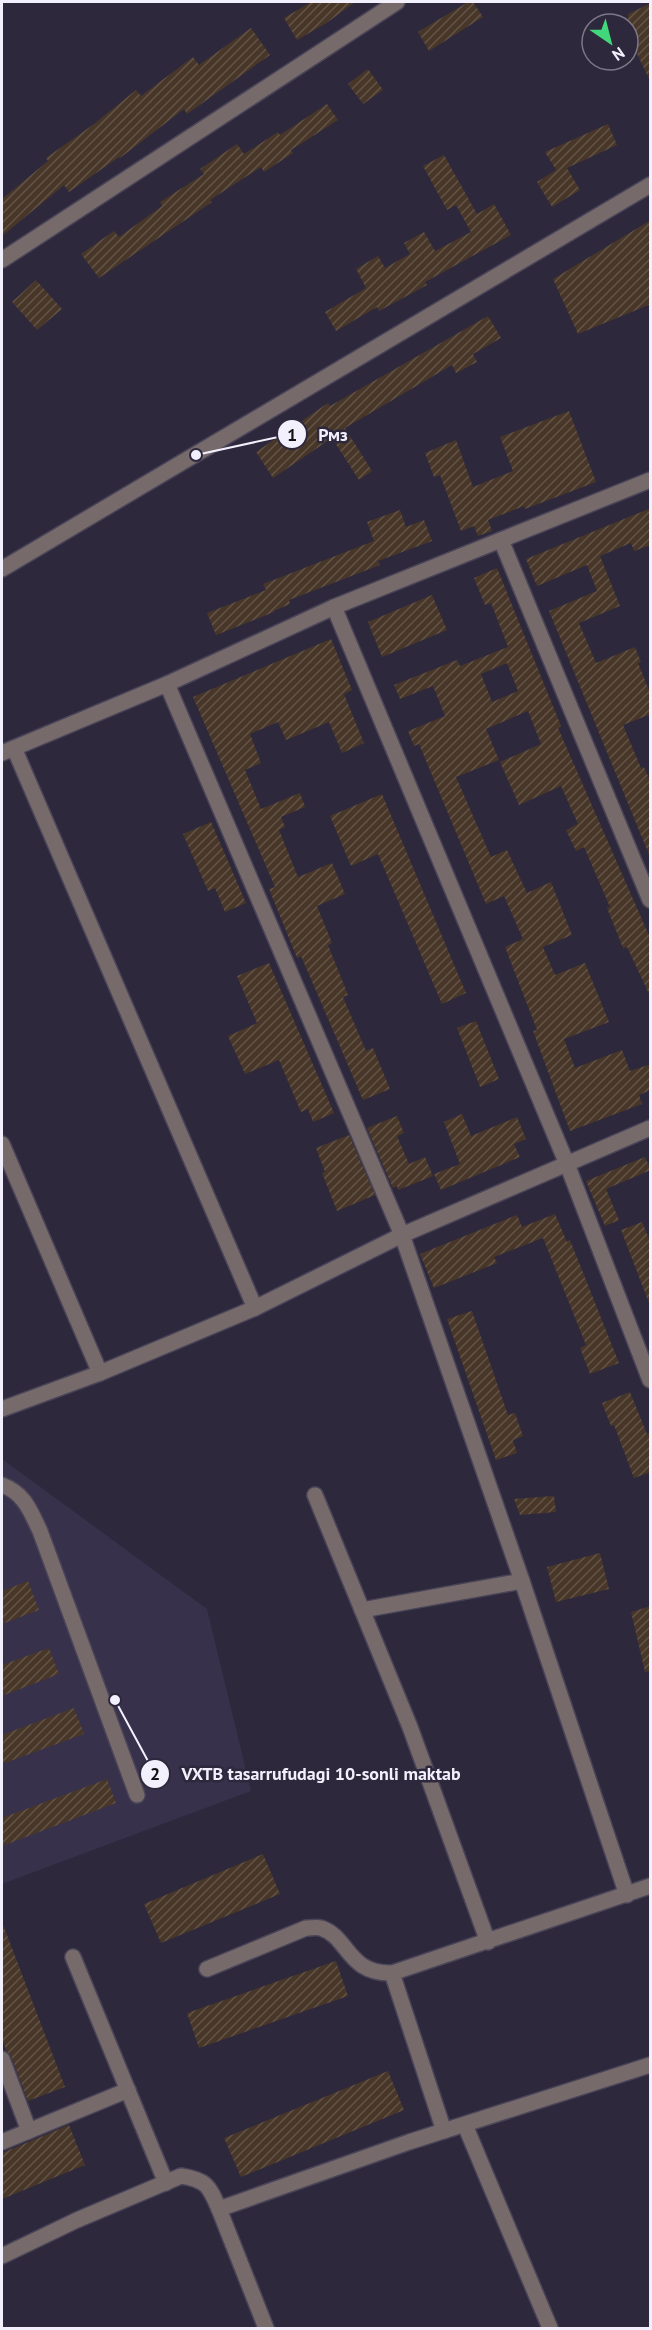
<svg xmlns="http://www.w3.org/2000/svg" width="652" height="2330" font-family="'PT Sans',sans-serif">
<defs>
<pattern id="building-hatch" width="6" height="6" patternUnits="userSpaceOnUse" patternTransform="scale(1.5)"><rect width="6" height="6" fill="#483728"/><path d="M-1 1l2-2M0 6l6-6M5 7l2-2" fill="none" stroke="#635448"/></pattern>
</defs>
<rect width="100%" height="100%" fill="#2d283c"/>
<path fill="#37314b" d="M2,1459L207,1609L251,1791L2,1884Z"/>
<g fill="url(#building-hatch)" fill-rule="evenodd">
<path d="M311,2H355L328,22L297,40L284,18Z"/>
<path d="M468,2H473L483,17L429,51L418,32Z"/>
<path d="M651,3V83L628,35V14Z"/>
<path d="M251,28L270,55L187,114L184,109L120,158L119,157L69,192L64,185L2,236V199L48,161L46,158L94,124L136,90L141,96L193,57L199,65Z"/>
<path d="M368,69L383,90L363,104L348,84Z"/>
<path d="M327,104L338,120L291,150L293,153L264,172L261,167L210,200L212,202L99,278L81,254L114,231L119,237L162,206L160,202L204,174L200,169L237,144L244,154L278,132L280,135Z"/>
<path d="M608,124L617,145L567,168L580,190L552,207L537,182L556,170L545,152Z"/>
<path d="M444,155L477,214L494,204L511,235L425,282L427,285L379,311L377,307L336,331L325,312L366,288L356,269L378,256L385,268L410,254L404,243L424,232L435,251L471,232L456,205L447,210L423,166Z"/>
<path d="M651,220V304L578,334L553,279Z"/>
<path d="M36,280L62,309L37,330L12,302Z"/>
<path d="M488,316L501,338L473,354L477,362L456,373L452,365L345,428L372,471L359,480L332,438L273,478L256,452L328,403L330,406Z"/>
<path d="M569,411L596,482L525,509L524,506L488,520L492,531L478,536L474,526L461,531L440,475L434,477L425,453L456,440L473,487L513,471L500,437Z"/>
<path d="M651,508V545L634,551L631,543L600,556L620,606L579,623L596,663L635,647L641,662L638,663L651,695V714L623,725L641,768L644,767L651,783L650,857L549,611L597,591L587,565L537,586L526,559Z"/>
<path d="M400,510L406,527L424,520L432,541L378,561L380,565L289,600L290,604L274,611V612L216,635L207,613L266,590L263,584L374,541L367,522Z"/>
<path d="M497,568L561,726L558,728L651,940V998L627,947L623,948L607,908L610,907L584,847L576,851L566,830L578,824L561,786L519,805L500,762L541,744L528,711L486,729L499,760L456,777L491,857L507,850L527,893L551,882L572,935L543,947L555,975L585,963L609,1022L564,1039L575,1068L622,1050L630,1071L651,1064V1090L639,1095L642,1104L570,1131L533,1031L537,1030L505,947L523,939L504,896L486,904L419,744L414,746L408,731L445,716L433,686L400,699L394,685L457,660L460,666L508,647L491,603L485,605L474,578ZM507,663L518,691L492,702L481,674Z"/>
<path d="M432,595L447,630L382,657L368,622Z"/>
<path d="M331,639L352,690L344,694L364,743L342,753L329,722L286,740L278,722L250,734L261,763L245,770L261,809L300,793L305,807L281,817L285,827L279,830L298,877L332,863L345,894L317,906L332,943L328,945L348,995L343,997L366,1051L373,1048L390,1089L363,1100L301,956L297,958L269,889L275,887L193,697Z"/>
<path d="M382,794L466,993L442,1004L378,854L351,866L330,816Z"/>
<path d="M211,822L246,903L225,912L215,888L208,891L183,834Z"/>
<path d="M269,963L334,1113L313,1122L308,1109L301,1112L279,1060L245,1074L228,1036L257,1023L237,976Z"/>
<path d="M476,1021L499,1079L480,1087L457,1028Z"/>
<path d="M462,1114L471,1136L517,1117L526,1139L514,1144L520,1157L441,1190L434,1174L460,1164L444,1122Z"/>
<path d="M397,1116L404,1133L397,1136L409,1164L425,1157L433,1176L398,1190L397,1186L393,1188L367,1128Z"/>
<path d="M349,1135L375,1195L337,1211L322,1173L325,1172L316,1148Z"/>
<path d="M645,1157L651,1170L606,1189L619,1220L605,1226L586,1181Z"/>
<path d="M555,1214L567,1242L570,1240L619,1363L590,1374L580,1348L586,1345L543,1238L494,1257L497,1263L434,1288L420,1254L517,1215L522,1227Z"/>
<path d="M642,1222L651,1243L649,1303L621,1230Z"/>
<path d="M472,1311L508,1415L515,1413L523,1436L513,1440L517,1453L496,1460L447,1319Z"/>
<path d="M630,1392L647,1434L651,1433V1472L634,1478L614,1425L611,1426L602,1403Z"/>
<path d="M554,1496L556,1512L520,1515L514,1499Z"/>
<path d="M600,1553L609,1589L556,1602L547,1567Z"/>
<path d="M28,1581L39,1610L2,1624V1591Z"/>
<path d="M651,1606V1671L645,1672L631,1612Z"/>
<path d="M49,1648L59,1674L2,1696V1665Z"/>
<path d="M74,1708L84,1734L2,1764V1735Z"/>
<path d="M107,1779L116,1803L2,1846V1818Z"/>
<path d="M263,1854L280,1894L161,1943L144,1904Z"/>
<path d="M2,1922L65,2087L28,2101L11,2056L6,2050L2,2039Z"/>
<path d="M336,1961L348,1996L199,2048L187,2013Z"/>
<path d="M388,2071L404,2110L241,2177L224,2138Z"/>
<path d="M69,2125L85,2165L2,2199V2153Z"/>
</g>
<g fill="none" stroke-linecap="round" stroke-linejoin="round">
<g stroke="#494457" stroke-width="18">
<g id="minor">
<path d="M2,260L397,2"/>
<path d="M501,540L650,900"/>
<path d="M2,569L650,185"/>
<path d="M334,607L567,1164L650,1380"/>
<path d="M167,684L402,1235L522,1581L627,1895"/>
<path d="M14,748L255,1308"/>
<path d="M2,753L167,684L334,607L650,480"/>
<path d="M2,1144L100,1373"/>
<path d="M2,1409L100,1373L255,1308L402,1235L650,1128"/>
<path d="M2,1485C24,1493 30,1510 40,1531L137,1795"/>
<path d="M315,1495L410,1727L488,1942"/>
<path d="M362,1610L522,1581"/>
<path d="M73,1957L166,2183"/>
<path d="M207,1969L306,1928C311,1928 317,1927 321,1928C349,1937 347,1974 392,1973"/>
<path d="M2,2059L29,2131"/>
<path d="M465,2125L550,2328"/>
<path d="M444,2131L392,1973L650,1886"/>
<path d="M2,2142L128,2090"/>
<path d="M219,2209L266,2328"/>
<path d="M2,2256L77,2220L181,2176C207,2180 209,2186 219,2209L409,2142L650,2065"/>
</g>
</g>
<use href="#minor" stroke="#766a6b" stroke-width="15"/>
</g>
<path fill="none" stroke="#f3f0fd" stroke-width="2" d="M196 455L292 434M115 1700L155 1774"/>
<g fill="#f3f0fd" stroke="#2d283c" stroke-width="2">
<circle cx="196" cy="455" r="6"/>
<circle cx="115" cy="1700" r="6"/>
<circle cx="292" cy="434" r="15"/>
<circle cx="155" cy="1774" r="15"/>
</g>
<g font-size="18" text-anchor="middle" font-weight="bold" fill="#111">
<text x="292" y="441">1</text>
<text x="155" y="1780">2</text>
</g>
<g font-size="18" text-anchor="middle" font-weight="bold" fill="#f3f0fd" stroke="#2d283c" stroke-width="5" stroke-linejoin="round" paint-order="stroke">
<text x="333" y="441">Рмз</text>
<text x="321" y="1780">VXTB tasarrufudagi 10-sonli maktab</text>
</g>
<rect width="652" height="2330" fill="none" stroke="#f3f0fd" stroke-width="6"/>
<g transform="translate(610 42) rotate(145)"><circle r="28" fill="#2d283c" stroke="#7c7889" stroke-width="1.5"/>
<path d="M0-4.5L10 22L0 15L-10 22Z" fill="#43d77b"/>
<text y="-9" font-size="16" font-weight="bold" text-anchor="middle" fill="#f3f0fd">N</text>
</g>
</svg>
